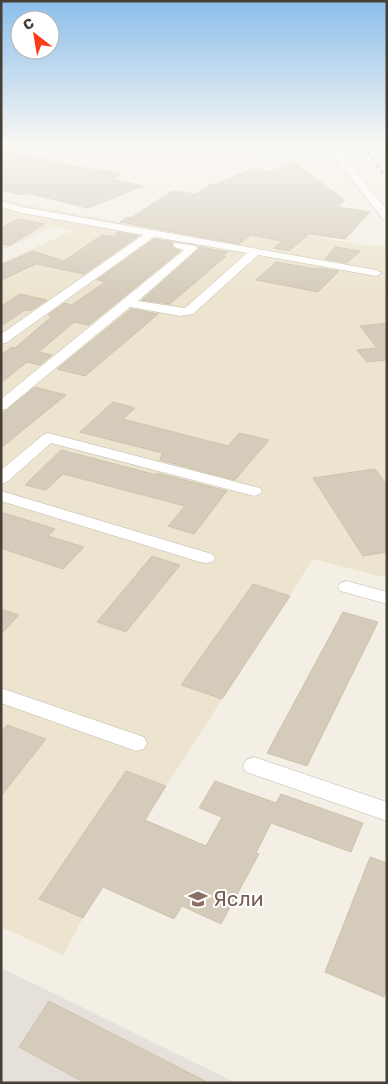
<svg xmlns="http://www.w3.org/2000/svg" width="388" height="1084" font-family="Rubik,sans-serif">
<rect width="100%" height="100%" fill="#f3efe5"/>
<path fill="#e5e0da" d="M1,968L53,993L236,1083H1Z"/>
<path fill="#ece4cf" d="M1,198L23,204L181,233L214,220L369,246H387V578L313,559L166,786L83,918L63,955L1,927V263L74,230L53,227L1,251Z"/>
<g fill="#d4cbbb" stroke="#cfc3ae">
<path d="M1,150L99,171L103,170L122,174L112,179L143,186L88,208L27,193L22,195L1,190Z"/>
<path d="M293,162L345,200L338,207L370,212L345,239L309,234L289,251L274,248L282,241L251,235L239,244L120,222L128,217L131,218L172,191L195,194L211,184L214,185L254,168L268,172Z"/>
<path d="M17,219L45,224L10,245L1,244V228Z"/>
<path d="M117,232L138,236L84,274L36,264L1,280V265L33,251L64,261L102,235L115,237Z"/>
<path d="M154,239L172,242V248L180,251L89,325L74,322L39,352L52,355L40,365L27,362L1,383V355L12,347L15,348L52,316L48,315L65,303L72,305L105,282L97,280Z"/>
<path d="M199,247L228,252L222,256H226L170,304L142,300L199,249Z"/>
<path d="M335,247L360,251L347,263L325,259Z"/>
<path d="M276,262L316,269L318,268L339,271L318,292L256,280Z"/>
<path d="M20,294L47,300L30,311L25,310L1,326V306Z"/>
<path d="M131,309L158,314L85,376L57,369Z"/>
<path d="M387,323V360L367,362L357,350L377,348L360,326Z"/>
<path d="M35,387L66,395L1,448V413L7,410Z"/>
<path d="M113,402L135,408L123,419L228,446L239,433L269,440L235,480L160,460L162,453L80,432Z"/>
<path d="M61,450L157,475V473L227,491L194,534L168,526L185,506L63,474L46,490L25,485Z"/>
<path d="M375,469L387,485V552L363,556L313,478Z"/>
<path d="M1,512L55,529L48,536L84,547L63,569L1,548Z"/>
<path d="M152,556L180,565L126,632L97,622Z"/>
<path d="M253,584L290,596L222,699L181,685Z"/>
<path d="M1,609L19,615L1,634Z"/>
<path d="M343,612L378,622L307,766L267,753Z"/>
<path d="M7,725L46,739L1,796V732Z"/>
<path d="M126,771L166,786L145,820L206,846L222,817L199,808L215,781L276,803L281,794L363,823L351,852L271,823L256,853L259,854L221,924L182,906L174,919L103,887L83,918L39,899Z"/>
<path d="M370,857L387,863V989L384,997L325,972Z"/>
<path d="M49,1001L209,1083H85L19,1047Z"/>
</g>
<g fill="none" stroke-linecap="round" stroke-linejoin="round">
<g stroke="#beb7a8" stroke-width="1">
<g id="minor">
<path d="M324,144H333L387,210V220L383,219Z"/>
<path d="M1,201L23,207L376,270L382,273L376,276L258,255L193,314L180,316L130,307L6,409L1,410V399L184,250L174,247L173,245L174,243L193,245L198,248L138,301L185,308L247,253L154,237L6,343L1,344V334L143,235L22,213L1,207Z"/>
<path d="M48,433L260,488L262,491L260,494L254,496L51,443L7,482L1,484V470L43,435Z"/>
<path d="M1,491L212,554L215,558L212,562L206,563L200,562L1,501Z"/>
<path d="M347,581L387,592V604L340,591L338,587L340,583Z"/>
<path d="M1,688L144,737L147,743L144,749L136,751L1,703Z"/>
<path d="M254,757L387,802V821L246,772L243,766L246,760Z"/>
</g>
</g>
<use href="#minor" fill="#fff" fill-rule="evenodd"/>
<path stroke="#959595" stroke-width="2" stroke-dasharray="4 4" stroke-linecap="butt" d="M363,144L387,180"/>
</g>
<linearGradient id="sky" x2="0" y2="1"><stop stop-color="#8bbeeb"/><stop offset="0.49" stop-color="#faf8f3"/><stop offset="1" stop-color="#faf8f3" stop-opacity="0"/></linearGradient>
<rect width="388" height="296" fill="url(#sky)"/>
<defs>
<g id="school-bare" transform="scale(1.5)"><path d="M0-5L7-2L0 1L-7-2ZM-4 1L0 2.5L4 1V4Q0 6-4 4Z" fill="#8d6e63" stroke="#fff" stroke-width="2.5" paint-order="stroke"/></g>
</defs>
<g fill-rule="evenodd">
<use href="#school-bare" x="198" y="899"/>
</g>
<g text-anchor="middle" stroke-width="4" stroke-linejoin="round" paint-order="stroke">
<g font-size="21" fill="#785e54" stroke="#fff" text-anchor="start">
<text x="213" y="906">Ясли</text>
</g>
</g>
<rect width="388" height="1084" fill="none" stroke="#453f35" stroke-width="5"/>
<g transform="translate(35 35) rotate(329)"><circle r="24" fill="#ffffff" stroke="#b5b2ae"/>
<path d="M0-4L9 19L0 12L-9 19Z" fill="#fa3c15"/>
<text y="-8" font-size="14" font-weight="bold" text-anchor="middle" fill="#453f35">С</text>
</g>
</svg>
